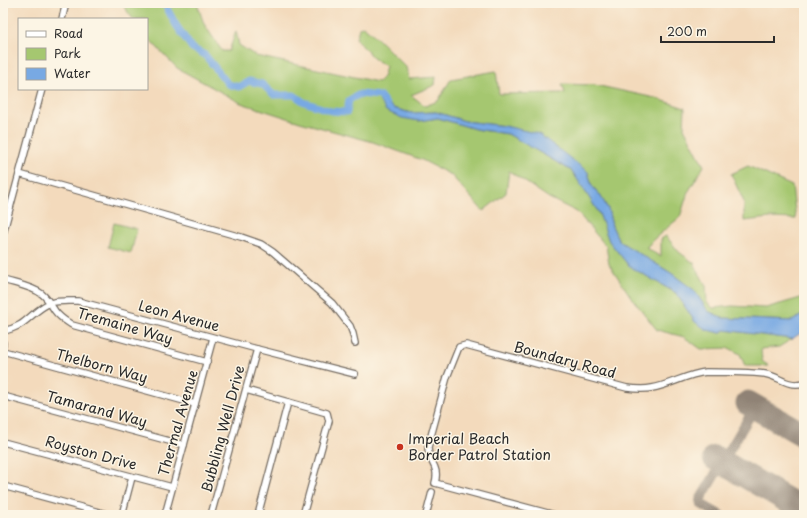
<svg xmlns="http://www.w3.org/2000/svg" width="807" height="518" font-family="'Playpen Sans',sans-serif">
<rect width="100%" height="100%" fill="#fcf5e5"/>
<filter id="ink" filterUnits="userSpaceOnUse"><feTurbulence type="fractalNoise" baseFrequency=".025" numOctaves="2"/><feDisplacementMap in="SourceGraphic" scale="8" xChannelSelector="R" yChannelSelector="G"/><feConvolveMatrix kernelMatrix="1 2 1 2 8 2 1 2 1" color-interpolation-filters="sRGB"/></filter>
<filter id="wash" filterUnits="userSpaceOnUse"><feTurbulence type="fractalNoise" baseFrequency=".012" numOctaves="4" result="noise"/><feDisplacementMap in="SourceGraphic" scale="16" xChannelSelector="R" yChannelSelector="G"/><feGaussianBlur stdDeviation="0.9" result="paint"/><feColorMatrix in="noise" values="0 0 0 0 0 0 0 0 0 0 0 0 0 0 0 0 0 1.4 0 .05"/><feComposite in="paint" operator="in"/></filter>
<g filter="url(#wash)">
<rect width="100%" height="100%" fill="#f3dabc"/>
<g fill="#a5c770" stroke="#68794e">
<path d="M121,3H197L204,24L222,51H229L236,31L239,45L256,56L378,82L383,77L386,66L373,58L356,39L359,28L363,26L374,35L406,67L409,79L436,77L435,85L411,95L425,106L438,101L451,79L496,71L499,94L565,93L562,84L595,85L655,98L685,108L684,128L704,166L688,192L680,217L654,239L646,248L661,257V239L666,236L679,252L694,263L706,286L707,303L713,308L732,306L766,308L804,297V314L792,321L723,318L707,311L693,290L671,273L619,241L612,226L608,209L600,195L592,186L588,172L505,126L465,121L436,112L411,113L393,108L380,95V102L419,121L438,118L475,129L508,134L572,171L599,213L609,241L629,266L676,293L695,322L720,333L725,330L792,339L779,347L761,349L762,361L769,366H745L740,354L729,348L701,349L684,337L657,330L631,297L609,264L606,246L577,212L549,198L509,171L506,193L483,211L451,175L422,160L373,142L300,122L241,103L177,68L147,37V19H133Z"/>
<path d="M748,166L792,186L796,219L770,218L744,221V202L731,174Z"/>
<path d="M114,223L137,229L131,253L108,247Z"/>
</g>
<path fill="#78a9e3" stroke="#526a87" d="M380,95L393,108L411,113L436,112L465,121L505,126L539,134L588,172L592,186L600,195L608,209L612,226L619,241L671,273L694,290L708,311L723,318L792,321L804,314V331L792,339L725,330L720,333L707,330L695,322L676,293L629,266L609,241L599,213L572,171L508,134L475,129L438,118L419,121L402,118L386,111L380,102Z"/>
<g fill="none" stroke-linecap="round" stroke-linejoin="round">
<path stroke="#78a9e3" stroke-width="7" d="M164,3L176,25L192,48L205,55L228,84L239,87L249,81L262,84L274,95H294L304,102L331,111L347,112L349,100L360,94L380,96L386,104"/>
<path stroke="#8f8274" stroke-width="10" d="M720,515L701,504L700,500L755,407"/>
<g stroke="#8f8274" stroke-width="25">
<path d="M748,403L804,435"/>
<path d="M715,458L804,510"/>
</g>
</g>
</g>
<g filter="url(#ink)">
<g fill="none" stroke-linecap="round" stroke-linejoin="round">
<g stroke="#71685e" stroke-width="8">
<g id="minor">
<path d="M62,19L66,3"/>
<path d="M19,174L241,237L261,244L273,252L332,303L350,326L353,334L355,343"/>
<path d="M3,234L42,89"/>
<path d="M3,280C16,284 31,286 42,294C48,299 51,305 55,311C60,318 66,321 72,325L207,362"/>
<path d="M3,331C27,327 31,311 50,303C59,300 69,301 78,301L257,349L355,374"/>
<path d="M3,343V344"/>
<path d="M3,351L195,404"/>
<path d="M246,390L327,413L329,421L303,515"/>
<path d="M3,396L184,445"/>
<path d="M3,442L172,487"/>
<path d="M3,486L110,515"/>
<path d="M122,515L132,477"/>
<path d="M165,515L213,338"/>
<path d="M211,515L257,349"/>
<path d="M258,515L288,402"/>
<path d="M426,515L432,492"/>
<path d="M555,515L435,483C440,465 428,463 428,447L447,377L459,347L466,345L627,388C635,389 643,390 652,388C670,385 687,374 706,372C725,372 746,372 765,374C781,377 786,387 804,383"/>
</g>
</g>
<use href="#minor" stroke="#fff" stroke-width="5.5"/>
</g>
</g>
<circle fill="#c8321e" stroke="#fcf5e5" stroke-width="1.5" cx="400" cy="447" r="4"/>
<g text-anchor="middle" stroke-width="3" stroke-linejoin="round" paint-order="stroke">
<g font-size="14" fill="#2b2b2b" stroke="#fcf5e5">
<text transform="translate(179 316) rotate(15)" y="5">Leon Avenue</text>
<text transform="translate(125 326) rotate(16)" y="5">Tremaine Way</text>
<text transform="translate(565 360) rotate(15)" y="5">Boundary Road</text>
<text transform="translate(102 366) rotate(15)" y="5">Thelborn Way</text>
<text transform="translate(97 409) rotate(15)" y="5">Tamarand Way</text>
<text transform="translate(178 423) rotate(-74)" y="5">Thermal Avenue</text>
<text transform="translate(223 429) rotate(-75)" y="5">Bubbling Well Drive</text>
<text transform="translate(91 453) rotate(15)" y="5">Royston Drive</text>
</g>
<g font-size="14" fill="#2b2b2b" stroke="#fcf5e5" text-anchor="start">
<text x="408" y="444">Imperial Beach<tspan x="408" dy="16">Border Patrol Station</tspan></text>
</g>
</g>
<rect width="807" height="518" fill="none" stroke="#fcf5e5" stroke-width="16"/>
<rect x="18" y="18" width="130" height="72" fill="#fcf5e5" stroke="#a8a49b"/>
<rect x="26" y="31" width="20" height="6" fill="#ffffff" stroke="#a8a49b"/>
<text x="54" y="38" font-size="12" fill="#2b2b2b">Road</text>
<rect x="26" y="48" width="20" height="12" fill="#a5c770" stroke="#a8a49b"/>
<text x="54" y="58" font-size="12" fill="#2b2b2b">Park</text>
<rect x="26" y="68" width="20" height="12" fill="#78a9e3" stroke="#a8a49b"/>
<text x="54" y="78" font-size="12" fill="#2b2b2b">Water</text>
<path d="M661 36v6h113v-6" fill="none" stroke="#2b2b2b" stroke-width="2"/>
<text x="667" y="36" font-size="12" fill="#2b2b2b" stroke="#fcf5e5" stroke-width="3" paint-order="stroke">200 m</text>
</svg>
